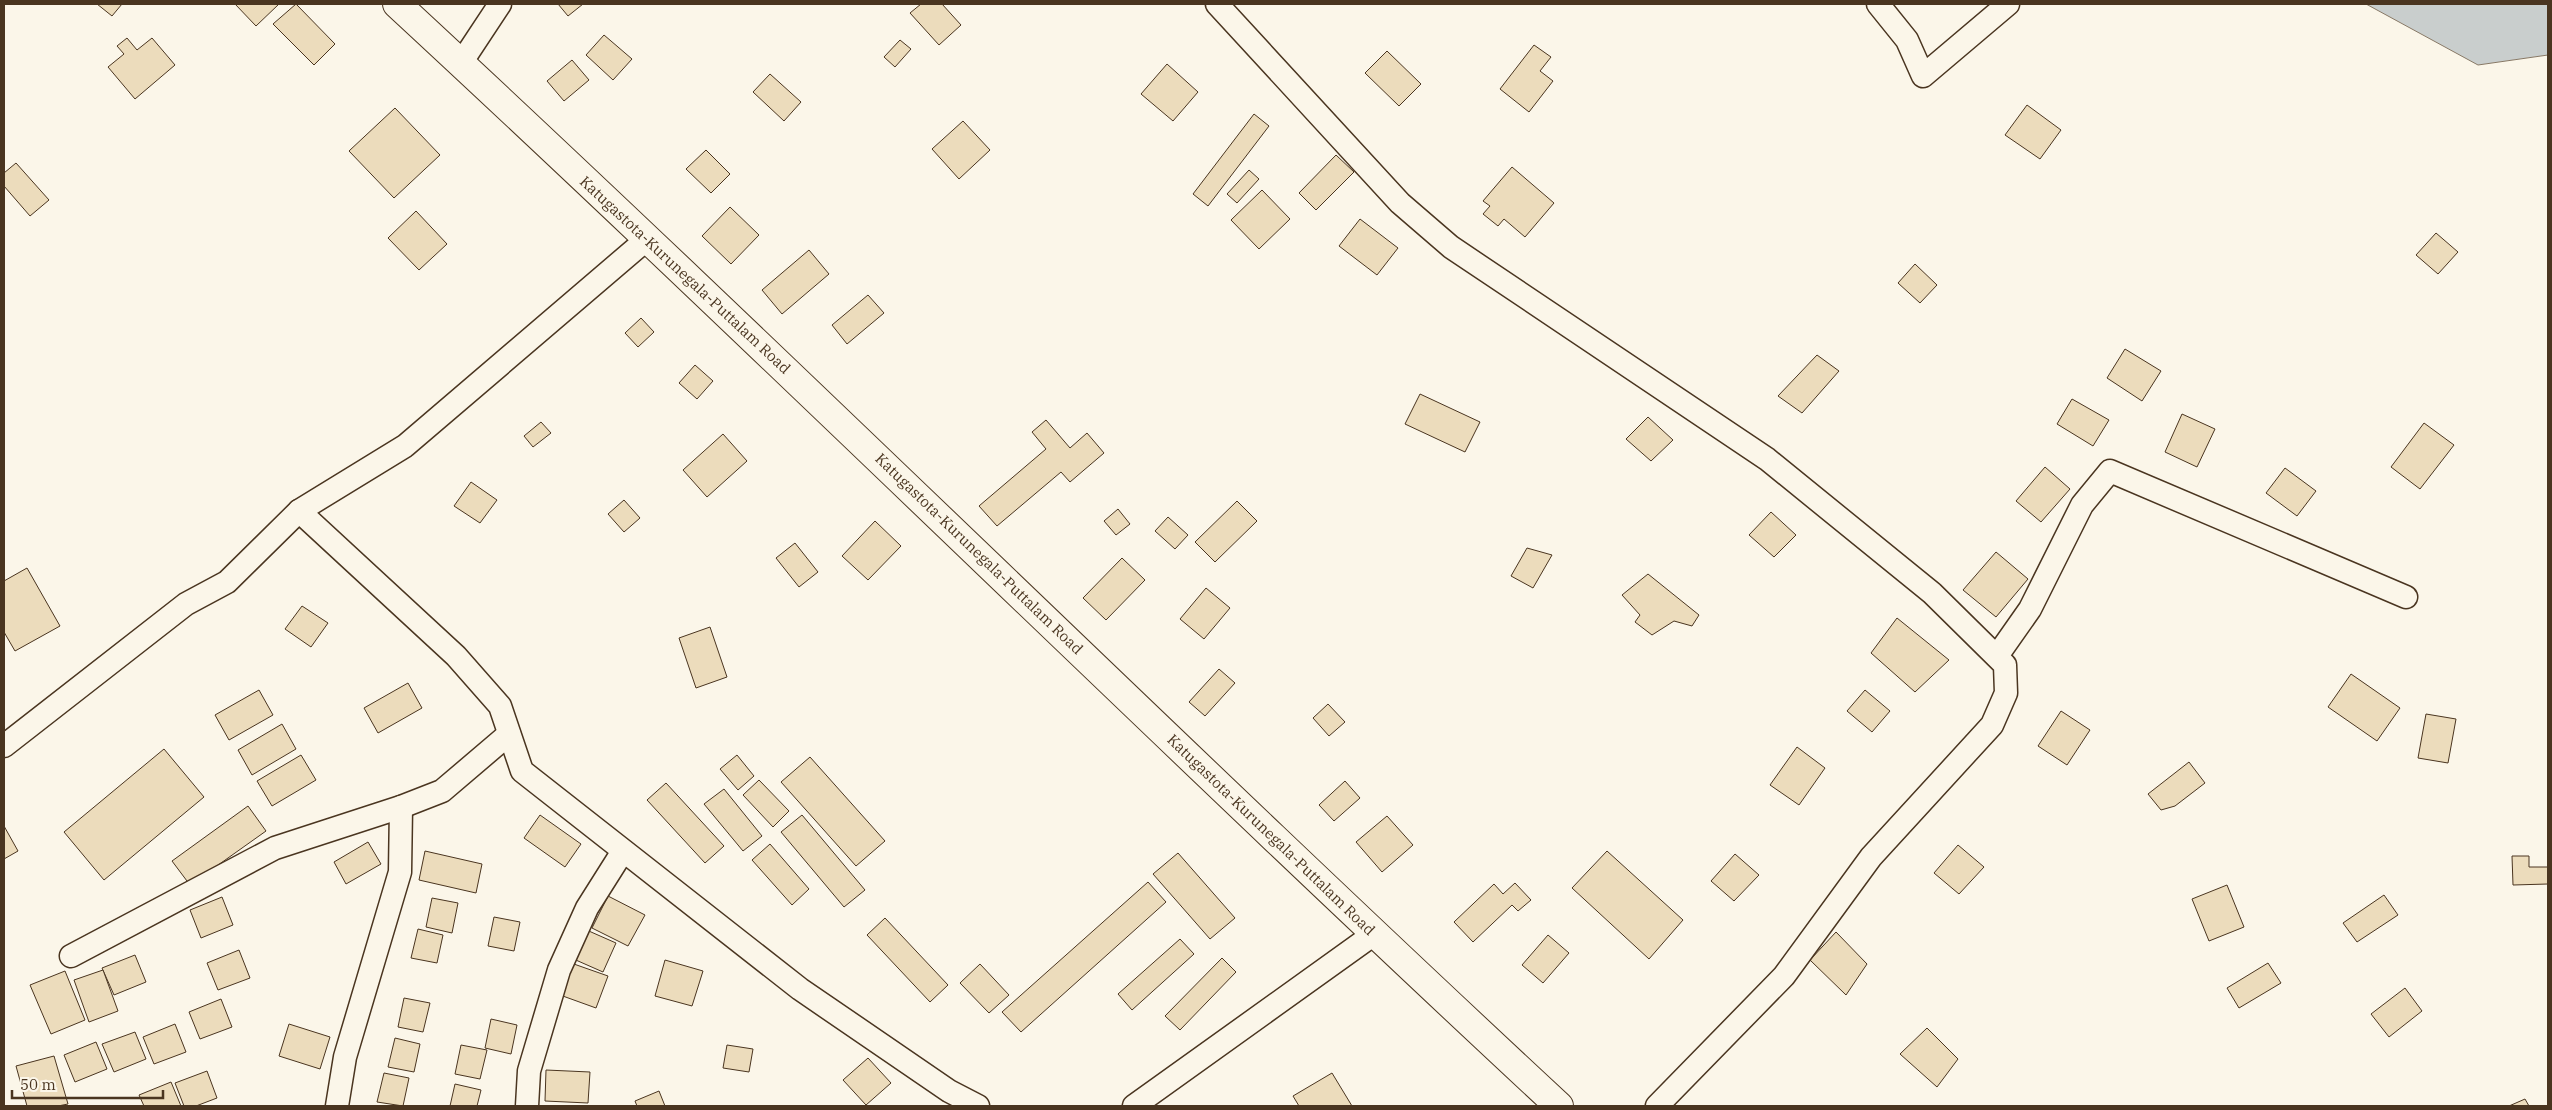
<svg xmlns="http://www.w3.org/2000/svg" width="2552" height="1110" font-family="'IBM Plex Serif',serif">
<rect width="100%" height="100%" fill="#fbf6e9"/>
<path fill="#c9cecd" stroke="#887966" d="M2366,4H2548V55L2478,65Z"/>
<g fill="#ecdcbc" stroke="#4a3520">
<path d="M97,4H122L112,16Z"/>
<path d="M235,4H279L256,26Z"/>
<path d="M296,4L335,44L314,65L273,24Z"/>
<path d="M558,4H583L568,16Z"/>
<path d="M921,4H942L961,25L939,45L910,13Z"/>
<path d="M604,35L632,59L613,80L586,55Z"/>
<path d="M127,38L137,50L152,38L175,65L135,99L108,67L124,54L117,46Z"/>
<path d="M900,40L911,49L895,67L884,57Z"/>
<path d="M1534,45L1551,57L1540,71L1553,81L1529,112L1500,89Z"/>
<path d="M1387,51L1421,84L1399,106L1365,73Z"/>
<path d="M572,60L589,80L564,101L547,81Z"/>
<path d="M1167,64L1198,92L1173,121L1141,94Z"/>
<path d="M770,74L801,102L784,121L753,92Z"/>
<path d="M2027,105L2061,130L2040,159L2005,135Z"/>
<path d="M395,108L440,155L394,198L349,151Z"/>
<path d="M1254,114L1269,126L1208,206L1193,194Z"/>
<path d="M963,121L990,150L959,179L932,149Z"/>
<path d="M706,150L730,174L711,193L686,169Z"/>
<path d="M1336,155L1354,172L1316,210L1299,193Z"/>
<path d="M16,163L49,200L30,216L4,186V173Z"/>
<path d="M1512,167L1554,203L1525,237L1504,219L1498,226L1483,214L1490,206L1483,201Z"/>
<path d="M1249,170L1259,179L1237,203L1227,194Z"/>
<path d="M1262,190L1290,219L1259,249L1231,220Z"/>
<path d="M730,207L759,235L731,264L702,236Z"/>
<path d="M416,211L447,244L419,270L388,238Z"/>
<path d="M1360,219L1398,248L1377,275L1339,246Z"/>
<path d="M2436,233L2458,252L2438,274L2416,255Z"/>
<path d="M809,250L829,274L782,314L762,290Z"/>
<path d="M1915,264L1937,285L1920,303L1898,283Z"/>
<path d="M868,295L884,313L847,344L832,325Z"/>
<path d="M641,318L654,332L638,347L625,333Z"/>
<path d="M2125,349L2161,371L2142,401L2107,378Z"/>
<path d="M1817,355L1839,371L1802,413L1778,396Z"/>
<path d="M695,365L713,381L697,399L679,383Z"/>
<path d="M1420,394L1480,422L1465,452L1405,424Z"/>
<path d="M2072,399L2109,420L2093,446L2057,424Z"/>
<path d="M2182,414L2215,429L2197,467L2165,452Z"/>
<path d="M1648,417L1673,440L1651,461L1626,439Z"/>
<path d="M1046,420L1070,448L1087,433L1104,453L1070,482L1061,472L997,526L979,506L1046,449L1032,432Z"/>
<path d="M541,422L551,433L533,447L524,436Z"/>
<path d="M2424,423L2454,445L2420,489L2391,467Z"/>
<path d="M723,434L747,461L707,497L683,470Z"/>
<path d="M2045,467L2070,489L2041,522L2016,501Z"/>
<path d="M2285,468L2316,491L2297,516L2266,493Z"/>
<path d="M471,482L497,500L480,523L454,506Z"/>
<path d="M624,500L640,518L624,532L608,514Z"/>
<path d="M1237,501L1257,521L1215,562L1195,542Z"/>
<path d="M1118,509L1130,524L1116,535L1104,521Z"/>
<path d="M1771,512L1796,535L1774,557L1749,535Z"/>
<path d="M1168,517L1188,535L1175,549L1155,531Z"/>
<path d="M875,521L901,546L868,580L842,556Z"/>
<path d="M795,543L818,572L799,587L776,558Z"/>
<path d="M1527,548L1552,555L1533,588L1511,576Z"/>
<path d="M1996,552L2028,579L1996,617L1963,590Z"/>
<path d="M1122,558L1145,580L1106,620L1083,598Z"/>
<path d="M27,568L60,626L15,651L4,632V581Z"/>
<path d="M1648,574L1699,615L1692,626L1674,621L1652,635L1635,622L1640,615L1622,595Z"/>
<path d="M1206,588L1230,608L1204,639L1180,619Z"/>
<path d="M302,606L328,623L311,647L285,629Z"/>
<path d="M1897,618L1949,660L1915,692L1871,653Z"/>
<path d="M710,627L727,677L696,688L679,638Z"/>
<path d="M1219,669L1235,683L1205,716L1189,702Z"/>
<path d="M2351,674L2400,708L2377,741L2328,707Z"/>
<path d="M408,683L422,708L378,733L364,708Z"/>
<path d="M259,690L273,715L229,740L215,715Z"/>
<path d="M1865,690L1890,711L1872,732L1847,711Z"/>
<path d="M1328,704L1345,722L1329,736L1313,718Z"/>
<path d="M2061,711L2090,730L2067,765L2038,746Z"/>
<path d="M2426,714L2456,719L2448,763L2418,758Z"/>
<path d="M282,724L296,749L252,775L238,750Z"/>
<path d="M1797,747L1825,768L1799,805L1770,785Z"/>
<path d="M164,749L204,797L104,880L64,832Z"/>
<path d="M301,755L316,780L272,806L257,781Z"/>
<path d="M737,755L754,776L738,790L720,769Z"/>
<path d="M810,757L885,841L856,866L781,782Z"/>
<path d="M2189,762L2205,783L2175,806L2161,810L2148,794Z"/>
<path d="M759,780L789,811L773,827L743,795Z"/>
<path d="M1345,781L1360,798L1334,821L1319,805Z"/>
<path d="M666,783L724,846L705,863L647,800Z"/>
<path d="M724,789L762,836L743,851L704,804Z"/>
<path d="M248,806L266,831L190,885L172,861Z"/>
<path d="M540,815L581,844L565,867L524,838Z"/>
<path d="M802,815L865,890L844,907L781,832Z"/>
<path d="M1387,816L1413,845L1382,872L1356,842Z"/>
<path d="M4,826L18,851L4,859Z"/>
<path d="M368,842L381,864L346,884L334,862Z"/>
<path d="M770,844L809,889L792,905L752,860Z"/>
<path d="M1958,845L1984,867L1959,894L1934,873Z"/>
<path d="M425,851L482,864L476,893L419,880Z"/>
<path d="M1607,851L1683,920L1649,959L1572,888Z"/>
<path d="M1178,853L1235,918L1210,939L1153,874Z"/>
<path d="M1735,854L1759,875L1734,901L1711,881Z"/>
<path d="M2512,856H2529V867H2548V884L2513,885Z"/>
<path d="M1148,882L1166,902L1021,1032L1002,1012Z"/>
<path d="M1515,883L1531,900L1518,911L1512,905L1473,942L1454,922L1494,884L1503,894Z"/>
<path d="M2227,885L2244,927L2209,941L2192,899Z"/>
<path d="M2384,895L2398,915L2357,942L2343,923Z"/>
<path d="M608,896L645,915L628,946L592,928Z"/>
<path d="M222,897L233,925L201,938L190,910Z"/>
<path d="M432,898L458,903L452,933L426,927Z"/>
<path d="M494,917L520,922L514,951L488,946Z"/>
<path d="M885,918L948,985L930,1002L867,935Z"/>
<path d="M582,928L616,943L603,972L569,957Z"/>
<path d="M418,929L443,935L437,963L411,958Z"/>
<path d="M1836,932L1867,964L1846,995L1810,960Z"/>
<path d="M1548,935L1569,953L1543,983L1522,965Z"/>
<path d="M1180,939L1194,954L1132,1010L1118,994Z"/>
<path d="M239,950L250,978L218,990L207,963Z"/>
<path d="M135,955L146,982L114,995L102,968Z"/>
<path d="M1222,958L1236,972L1180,1030L1165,1016Z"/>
<path d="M665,960L703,971L692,1006L655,996Z"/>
<path d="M571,963L608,976L596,1008L560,995Z"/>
<path d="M2268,963L2281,983L2239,1008L2227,988Z"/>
<path d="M980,964L1009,995L989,1013L960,983Z"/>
<path d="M103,970L118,1011L89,1022L74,980Z"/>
<path d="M65,971L85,1020L51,1034L30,985Z"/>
<path d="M2405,988L2422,1011L2389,1037L2371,1014Z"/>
<path d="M404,998L430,1003L423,1032L398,1027Z"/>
<path d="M221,999L232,1027L200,1039L189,1012Z"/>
<path d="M491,1019L517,1025L511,1054L485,1048Z"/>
<path d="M175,1024L186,1052L154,1064L143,1037Z"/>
<path d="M289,1024L330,1037L320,1069L279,1056Z"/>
<path d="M1927,1028L1958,1059L1937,1087L1900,1054Z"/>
<path d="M135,1032L146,1059L114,1072L102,1044Z"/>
<path d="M395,1038L420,1044L414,1072L388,1067Z"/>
<path d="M96,1042L107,1069L75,1082L64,1055Z"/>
<path d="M461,1045L487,1050L480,1079L455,1074Z"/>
<path d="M727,1045L753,1049L749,1072L723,1068Z"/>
<path d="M54,1056L68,1104L58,1106H27L16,1066Z"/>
<path d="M868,1058L891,1083L866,1105L843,1080Z"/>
<path d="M546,1070L590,1072L588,1103L545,1101Z"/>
<path d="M207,1071L217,1098L196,1106H184L175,1083Z"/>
<path d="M384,1073L409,1078L403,1106L377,1102Z"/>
<path d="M1332,1073L1352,1106H1299L1293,1096Z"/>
<path d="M171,1082L181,1106H144L139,1095Z"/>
<path d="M455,1084L481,1090L477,1106H450Z"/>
<path d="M659,1091L665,1106H637L635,1101Z"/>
<path d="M2525,1099L2529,1106H2509Z"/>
</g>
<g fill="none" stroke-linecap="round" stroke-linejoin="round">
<g stroke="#4a3520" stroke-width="25">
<g id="minor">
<path d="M1217,4L1400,203L1451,247L1767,459L1932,593L2005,665L2006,693L1992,725L1871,857L1784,976L1657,1106"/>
<path d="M1878,4L1907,40L1923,76L2008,4"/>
<path d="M461,63L500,4"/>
<path d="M299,511L456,656L500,706L522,771L800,989L949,1091L978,1106"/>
<path d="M1997,656L2030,609L2082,505L2110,471L2406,597"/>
<path d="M4,746L186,604L227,582L299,511L405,446L647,239"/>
<path d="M71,956L275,848L401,807L442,791L509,734"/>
<path d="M337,1106L345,1057L400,872L401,807"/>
<path d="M527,1106L529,1071L559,970L587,908L623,851"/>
<path d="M1134,1106L1374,934"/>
</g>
</g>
<g stroke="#4a3520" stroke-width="30">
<path id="highway" d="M397,4C789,367 1168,743 1559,1106"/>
</g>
<use href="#minor" stroke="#fbf6e9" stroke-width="22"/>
<use href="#highway" stroke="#fbf6e9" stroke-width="28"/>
</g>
<g text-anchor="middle" stroke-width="4" stroke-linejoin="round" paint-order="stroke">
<g font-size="15" fill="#4a3520" stroke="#fbf6e9">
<text transform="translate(685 275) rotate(43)" y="5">Katugastota-Kurunegala-Puttalam Road</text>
<text transform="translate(979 554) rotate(44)" y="5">Katugastota-Kurunegala-Puttalam Road</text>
<text transform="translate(1271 835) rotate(44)" y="5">Katugastota-Kurunegala-Puttalam Road</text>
</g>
</g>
<rect width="2552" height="1110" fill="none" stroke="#4a3520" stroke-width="10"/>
<path d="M12 1090v8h151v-8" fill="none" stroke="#4a3520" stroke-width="2.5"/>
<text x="20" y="1090" font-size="15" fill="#4a3520" stroke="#fbf6e9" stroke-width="4" paint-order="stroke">50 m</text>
</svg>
